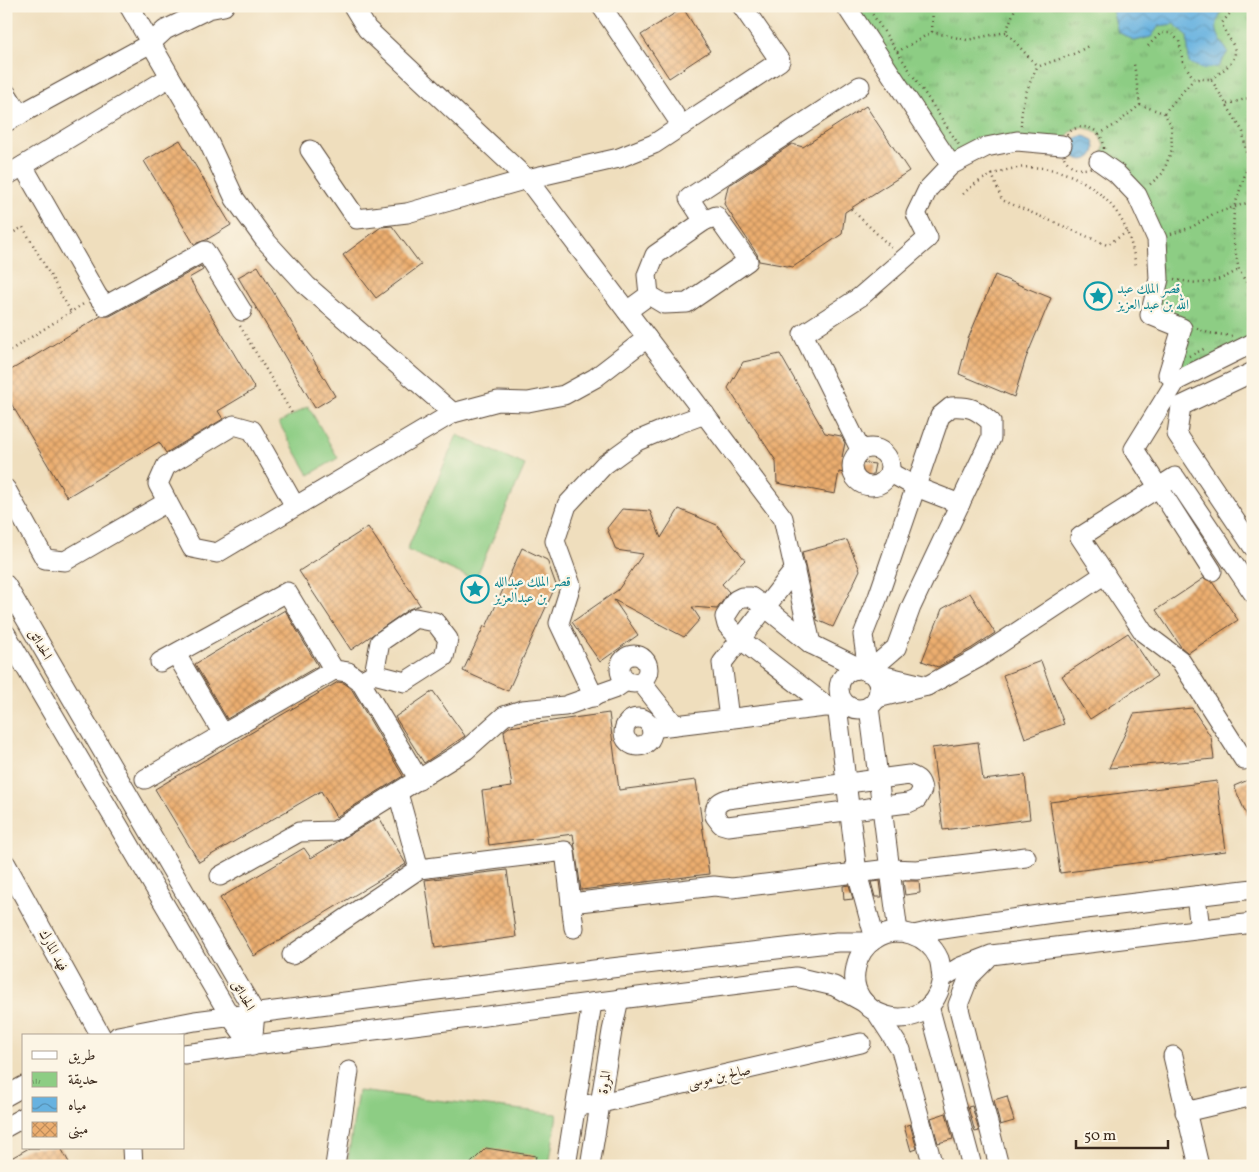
<svg xmlns="http://www.w3.org/2000/svg" width="1259" height="1172" font-family="Vollkorn,Amiri,serif">
<defs>
<pattern id="park-tufts" width="24" height="20" patternUnits="userSpaceOnUse" patternTransform="scale(1.25)"><rect width="24" height="20" fill="#8dcd84"/><path d="M3 7l-1-3M5 7V3M7 7l1-3M15 17l-1-3M17 17v-4M19 17l1-3" fill="none" stroke="#74a76b"/></pattern>
<pattern id="water-waves" width="16" height="10" patternUnits="userSpaceOnUse" patternTransform="scale(1.25)"><rect width="16" height="10" fill="#67b2e0"/><path d="M0 5q4-4 8 0t8 0" fill="none" stroke="#5691b5"/></pattern>
<pattern id="building-cross-hatch" width="8" height="8" patternUnits="userSpaceOnUse" patternTransform="scale(1.25)"><rect width="8" height="8" fill="#ecae70"/><path d="M0 0l8 8M0 8l8-8" fill="none" stroke="#c08e5b"/></pattern>
</defs>
<rect width="100%" height="100%" fill="#fcf5e5"/>
<filter id="ink" filterUnits="userSpaceOnUse"><feTurbulence type="fractalNoise" baseFrequency=".02" numOctaves="2"/><feDisplacementMap in="SourceGraphic" scale="10" xChannelSelector="R" yChannelSelector="G"/><feConvolveMatrix kernelMatrix="1 2 1 2 8 2 1 2 1" color-interpolation-filters="sRGB"/></filter>
<filter id="wash" filterUnits="userSpaceOnUse"><feTurbulence type="fractalNoise" baseFrequency=".0096" numOctaves="4" result="noise"/><feDisplacementMap in="SourceGraphic" scale="20" xChannelSelector="R" yChannelSelector="G"/><feGaussianBlur stdDeviation="1.12" result="paint"/><feColorMatrix in="noise" values="0 0 0 0 0 0 0 0 0 0 0 0 0 0 0 0 0 1.4 0 .05"/><feComposite in="paint" operator="in"/></filter>
<g filter="url(#wash)">
<rect width="100%" height="100%" fill="#efdebd"/>
<path fill="url(#park-tufts)" stroke="#647c51" d="M846,6H1253V343L1176,381L1182,328L1150,315L1157,239L1102,158L1104,146L1099,134L1093,130L1081,127L1074,129L1065,138L1018,141L951,165Z"/>
<g fill="#8dcd84" stroke="#647c51">
<path d="M308,406L338,458L309,475L279,423Z"/>
<path d="M457,435L525,465L475,580L407,550Z"/>
<path d="M358,1091L557,1114L549,1166H347Z"/>
</g>
<g fill="url(#water-waves)" stroke="#516e7f">
<path d="M1111,6H1231L1224,9C1211,28 1217,34 1228,52L1218,67L1203,69L1189,63L1187,35L1174,24L1159,26L1151,37L1135,41L1118,32Z"/>
<circle cx="1083" cy="148" r="12"/>
</g>
<g id="blocks">
<g fill="url(#building-cross-hatch)">
<path d="M683,8L710,51L669,78L641,35Z"/>
<path d="M866,106L909,171L845,212L842,234L793,267L759,261L757,254L724,204L728,186L792,144L803,147Z"/>
<path d="M180,140L231,225L206,240L194,244L144,161Z"/>
<path d="M392,226L421,265L376,298L343,255L381,227Z"/>
<path d="M201,266L203,270L189,278L255,389L218,411L223,419L166,453L159,442L67,497L6,395V373L101,316H110Z"/>
<path d="M258,266L335,396L315,408L238,277Z"/>
<path d="M995,275L1051,298L1026,358L1014,397L959,374L968,339Z"/>
<path d="M780,354L825,433L841,436L845,443L842,457L860,462L875,464L872,479L839,472L835,494L777,483L776,461L728,388L743,362Z"/>
<path d="M622,509L650,511L661,538L679,509L717,525L745,560L722,584L729,592L717,609L692,607L700,619L684,637L614,600L638,635L600,662L572,622L618,590L643,554L616,550L607,528Z"/>
<path d="M368,527L420,605L409,609L351,650L299,571Z"/>
<path d="M847,540L860,570L833,627L817,620L802,552Z"/>
<path d="M522,548L547,560L556,585L508,691L463,671L484,626L486,627Z"/>
<path d="M1204,578L1212,582L1238,620L1188,653L1181,647L1156,610Z"/>
<path d="M970,593L995,633L972,648L938,667L922,661L942,609Z"/>
<path d="M285,610L318,666L227,719L195,664Z"/>
<path d="M1128,633L1157,676L1090,719L1062,676Z"/>
<path d="M1041,661L1064,724L1025,738L1003,675Z"/>
<path d="M338,682L344,683L351,688L403,776L336,817L321,791L199,862L155,789Z"/>
<path d="M433,691L465,736L424,763L395,717Z"/>
<path d="M1192,708L1211,737L1214,759L1109,768L1134,714Z"/>
<path d="M609,713L619,790L696,780L709,874L581,890L573,834L489,845L482,791L512,787L504,731L509,727Z"/>
<path d="M978,742L983,780L1025,775L1030,819L943,830L932,748Z"/>
<path d="M1253,778V830L1234,786Z"/>
<path d="M1217,781L1226,851L1060,873L1050,802Z"/>
<path d="M379,817L406,864L254,956L220,898L304,848L311,858Z"/>
<path d="M507,870L516,937L435,948L425,880Z"/>
<path d="M880,881L882,897H875L871,882Z"/>
<path d="M903,881H919L920,893L905,895Z"/>
<path d="M849,885L853,899L844,900L843,886Z"/>
<path d="M1007,1096L1014,1121L1000,1125L994,1100Z"/>
<path d="M972,1106L979,1131L975,1132L968,1107Z"/>
<path d="M946,1113L953,1139L938,1143L931,1118Z"/>
<path d="M910,1124L917,1149L911,1151L904,1126Z"/>
<path d="M29,1148H61L71,1166H18L13,1157Z"/>
<path d="M486,1148L536,1156L534,1166H468Z"/>
</g>
</g>
</g>
<g filter="url(#ink)">
<use href="#blocks" fill-opacity="0" stroke="#564536" stroke-width="1"/>
<g fill="none" stroke-linecap="round" stroke-linejoin="round">
<g stroke="#564536" stroke-width="21">
<g id="minor">
<path d="M129,6L209,143L235,199L264,239L307,286L453,413"/>
<path d="M353,6L367,29L527,179L783,518L811,644"/>
<path d="M846,6L951,165"/>
<path d="M602,7L682,126"/>
<path d="M6,93L20,115"/>
<path d="M6,122L151,43L165,30L208,9L224,6"/>
<path d="M310,150L357,219L407,213L527,179L619,158L654,144L780,61L742,6"/>
<path d="M1099,161L1116,173L1137,195L1157,239L1159,279L1150,315L1182,328L1168,374L1176,381"/>
<path d="M23,166L97,295L105,306L205,251L242,311"/>
<path d="M6,176L170,77"/>
<path d="M704,221L689,198L860,86"/>
<path d="M627,311L649,295L664,304L687,303L748,261L716,216L704,221L655,255L647,275L649,295"/>
<path d="M1253,372L1181,406L1177,434L1253,547"/>
<path d="M951,407C971,406 976,409 991,422V438L911,607L896,648L868,672L863,635L878,597L940,416Z"/>
<circle cx="871" cy="467" r="19"/>
<path d="M861,451L803,334L860,297L928,238L916,214L928,189L951,165L986,147L1017,141L1062,145"/>
<path d="M889,472L916,487L960,504"/>
<path d="M6,489L45,559L65,561L167,502"/>
<path d="M295,506L252,430L234,425L166,466L158,484L192,548L217,553L453,413L498,401L528,402L564,395L595,378L647,338"/>
<path d="M1212,571L1134,449L1176,381L1253,343"/>
<path d="M6,585L255,1013L252,1046"/>
<path d="M1253,593L1175,477L1080,537L1144,633L1180,660L1244,760L1253,754"/>
<path d="M6,634L230,1016L252,1046"/>
<path d="M176,654L223,734"/>
<circle cx="634" cy="669" r="14"/>
<path d="M160,662L287,592L334,670L348,672L360,681L419,780"/>
<circle cx="859" cy="689" r="20"/>
<path d="M360,681L374,674L405,682L444,657L448,639L435,622L415,618L380,642L374,674"/>
<path d="M641,682L675,725"/>
<path d="M594,697L559,623L571,585L555,541L567,505L604,465L637,441L675,425L705,414"/>
<path d="M877,698L927,686L978,658L1105,574"/>
<path d="M837,705L857,873L875,939"/>
<path d="M828,707L740,639L727,625L725,617L736,600L742,597H751L765,607L811,644L868,672L927,686"/>
<path d="M869,707L898,932"/>
<circle cx="638" cy="732" r="14"/>
<path d="M729,719L722,663L795,569"/>
<path d="M651,728L833,706"/>
<path d="M909,775C918,778 921,781 922,790L917,799L908,803L728,826L721,824L715,816C714,807 718,802 727,799Z"/>
<path d="M145,779L334,670"/>
<path d="M398,793L419,869"/>
<path d="M6,864L101,1036"/>
<path d="M220,876L299,832L335,831L466,750L504,716L522,710L565,706L616,688L626,681"/>
<path d="M1196,896L1200,929"/>
<path d="M571,903L714,886L732,888L889,869L917,870L1026,857"/>
<path d="M914,935L936,930L1052,913L1253,889"/>
<path d="M292,955L419,869L565,851L574,928"/>
<path d="M987,959L969,977L958,1005L999,1166"/>
<path d="M942,978C941,972 941,965 939,959C928,935 898,924 875,939C865,945 858,956 856,967C844,1016 918,1039 938,993C940,989 941,983 942,978L960,967L991,955L1253,923"/>
<path d="M929,1006L972,1166"/>
<path d="M877,1013L901,1050L933,1166"/>
<path d="M118,1036L195,1021L594,970L837,942H871"/>
<path d="M184,1054L796,977L834,986L865,1003"/>
<path d="M1173,1056L1199,1166"/>
<path d="M6,1096L24,1086"/>
<path d="M576,1106L601,1103L861,1043"/>
<path d="M1185,1112L1253,1096"/>
<path d="M6,1127L24,1117"/>
<path d="M132,1148L133,1166"/>
<path d="M335,1166L349,1071"/>
<path d="M566,1166L592,1003"/>
<path d="M590,1166L612,1031L619,999"/>
</g>
</g>
<g stroke="#564536" stroke-width="2.5" stroke-dasharray="1 4" stroke-linecap="butt">
<path d="M867,6L959,145"/>
<path d="M1016,6L1006,32L1037,66"/>
<path d="M1252,6L1253,7"/>
<path d="M932,32L933,6"/>
<path d="M1148,46L1161,33H1171L1179,41L1183,62L1194,79H1211L1243,132L1248,165L1234,208L1233,239L1239,270L1253,294"/>
<path d="M897,52L932,32L967,40L1006,32"/>
<path d="M1211,79C1222,71 1241,60 1233,45C1229,37 1224,32 1222,23L1231,12L1244,6"/>
<path d="M1227,104L1253,97"/>
<path d="M1140,105L1164,113L1171,125L1172,149L1163,173L1148,186"/>
<path d="M1164,113L1194,79"/>
<path d="M1021,126C1021,101 1027,89 1037,67L1076,53L1090,45"/>
<circle cx="1083" cy="148" r="21"/>
<path d="M1099,134L1115,125L1140,105L1134,64"/>
<path d="M992,174L1002,200L1107,245L1127,232"/>
<path d="M963,194C1010,149 1087,163 1121,219C1129,233 1133,249 1136,266"/>
<path d="M851,209L893,249"/>
<path d="M1171,234L1192,227L1213,214L1253,201"/>
<path d="M6,237L23,227L71,312"/>
<path d="M1174,279C1204,286 1212,284 1239,270"/>
<path d="M240,326L293,415"/>
<path d="M1197,328L1208,333L1232,336"/>
<path d="M6,353L85,303"/>
<path d="M1189,356L1204,349"/>
</g>
<use href="#minor" stroke="#fff" stroke-width="19"/>
</g>
</g>
<defs>
<g id="sight-ring" transform="scale(1.4375)"><circle r="9.5" fill="#fcf5e5" stroke="#0f9aa8" stroke-width="1.5"/><path d="M0-6L1.8-2.2L6-1.7L2.9 1.2L3.7 5.4L0 3.3L-3.7 5.4L-2.9 1.2L-6-1.7L-1.8-2.2Z" fill="#0f9aa8"/></g>
</defs>
<g fill-rule="evenodd">
<use href="#sight-ring" x="1098" y="296"/>
<use href="#sight-ring" x="475" y="589"/>
</g>
<g text-anchor="middle" stroke-width="4.5" stroke-linejoin="round" paint-order="stroke">
<g font-size="14" fill="#0d838f" stroke="#fcf5e5" text-anchor="start">
<text x="1117" y="293">قصر الملك عبد<tspan x="1117" dy="16">الله بن عبد العزيز</tspan></text>
<text x="494" y="586">قصر الملك عبدالله<tspan x="494" dy="16">بن عبدالعزيز</tspan></text>
</g>
<g font-size="14" fill="#3b2a1e" stroke="#fcf5e5">
<text transform="translate(41 644) rotate(60)" y="5">الحدائق</text>
<text transform="translate(54 950) rotate(61)" y="5">فهد المارك</text>
<text transform="translate(244 995) rotate(61)" y="5">الحدائق</text>
<text transform="translate(719 1076) rotate(-13)" y="5">صالح بن موسى</text>
<text transform="translate(604 1082) rotate(-81)" y="5">المروة</text>
</g>
</g>
<rect width="1259" height="1172" fill="none" stroke="#fcf5e5" stroke-width="25"/>
<rect x="22" y="1034" width="162" height="115" fill="#fcf5e5" stroke="#afa495"/>
<rect x="32" y="1051" width="25" height="8" fill="#ffffff" stroke="#afa495"/>
<text x="68" y="1060" font-size="15" fill="#3b2a1e">طريق</text>
<rect x="32" y="1072" width="25" height="15" fill="url(#park-tufts)" stroke="#afa495"/>
<text x="68" y="1084" font-size="15" fill="#3b2a1e">حديقة</text>
<rect x="32" y="1097" width="25" height="15" fill="url(#water-waves)" stroke="#afa495"/>
<text x="68" y="1110" font-size="15" fill="#3b2a1e">مياه</text>
<rect x="32" y="1122" width="25" height="15" fill="url(#building-cross-hatch)" stroke="#afa495"/>
<text x="68" y="1134" font-size="15" fill="#3b2a1e">مبنى</text>
<path d="M1076 1140v8h92v-8" fill="none" stroke="#3b2a1e" stroke-width="2.5"/>
<text x="1084" y="1140" font-size="15" fill="#3b2a1e" stroke="#fcf5e5" stroke-width="4" paint-order="stroke">50 m</text>
</svg>
